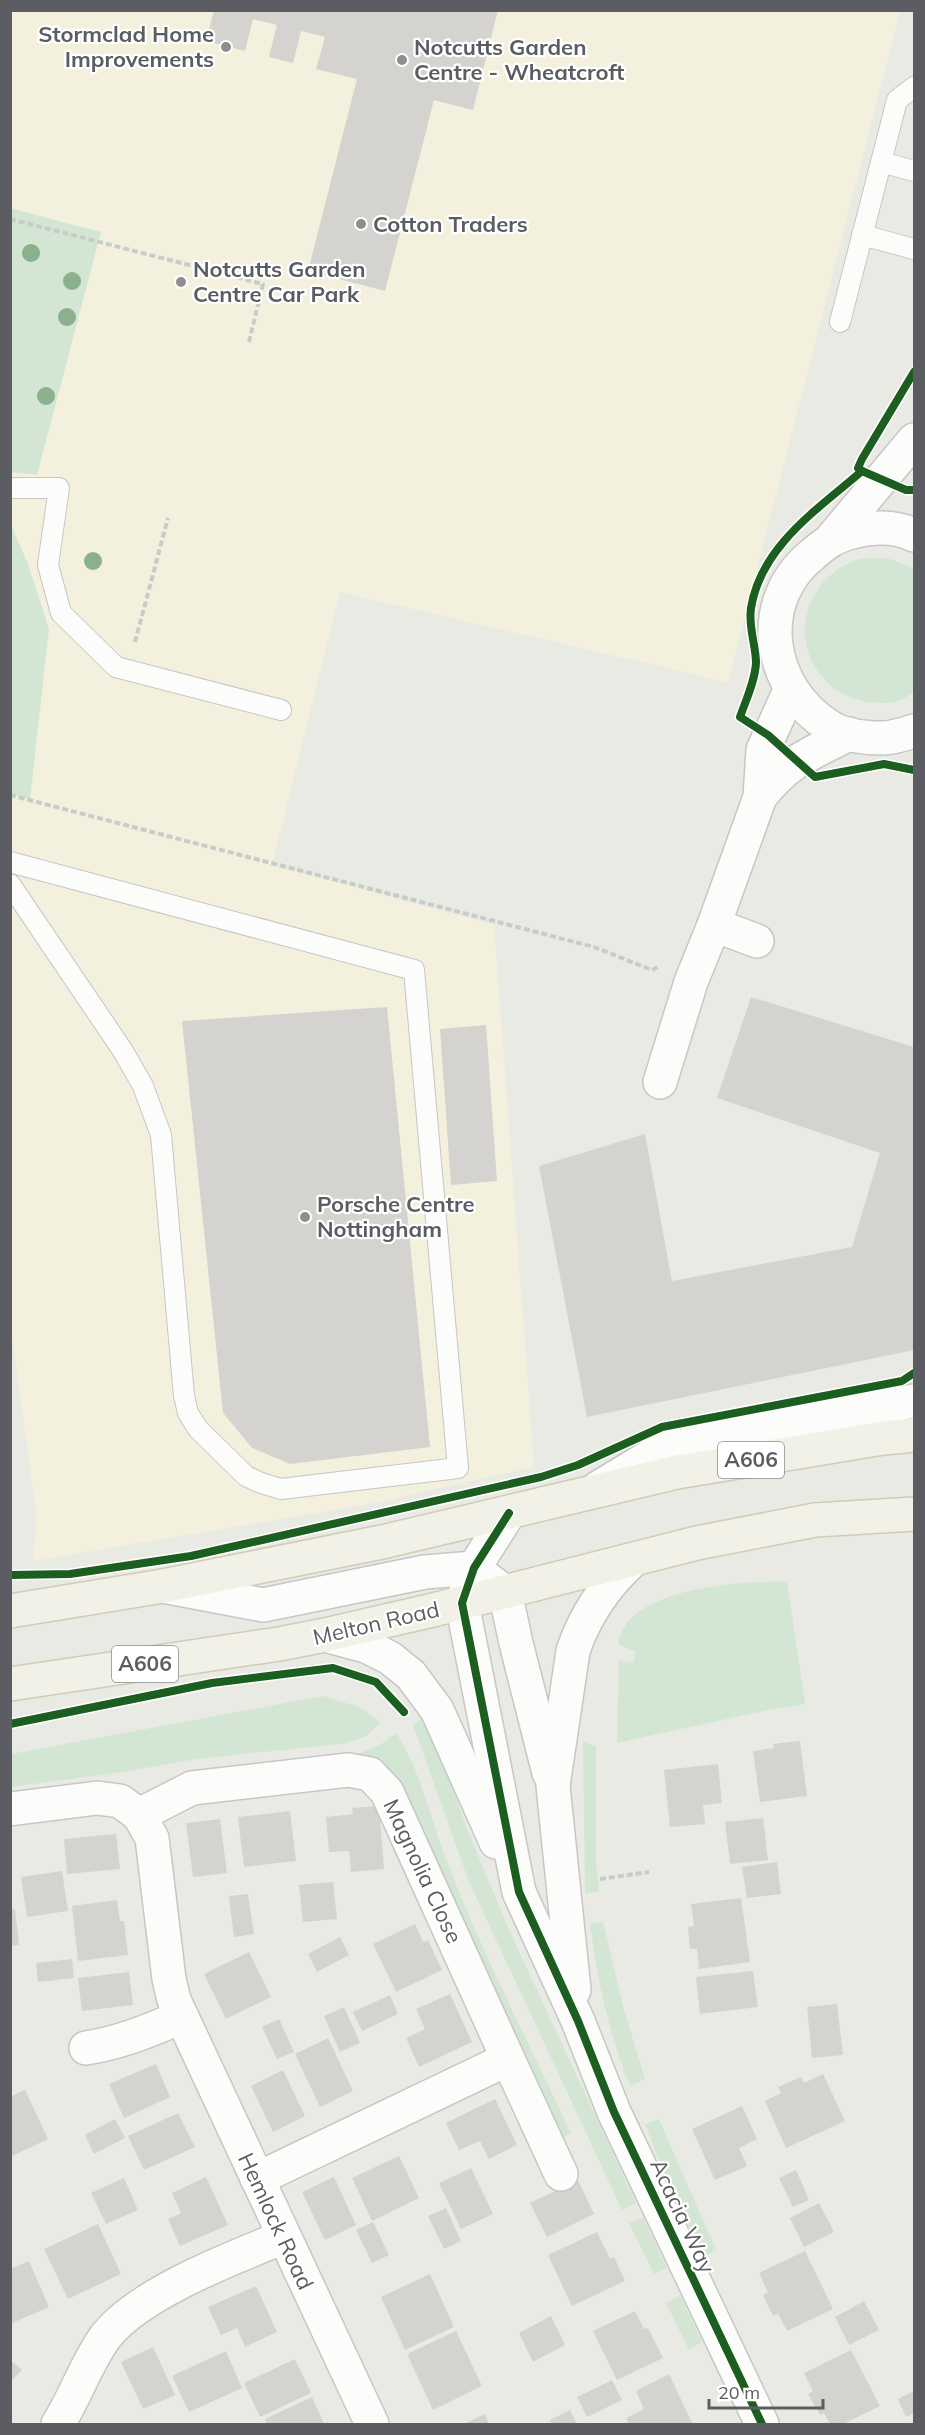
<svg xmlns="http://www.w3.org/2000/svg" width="925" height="2435" font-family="Mulish,sans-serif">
<rect width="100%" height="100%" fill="#eaeae5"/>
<path fill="#f3f1de" d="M10,11H900L728,682L340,592L272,865L494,925L534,1467L364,1505L33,1561L37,1518L10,1322Z"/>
<g fill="#d3e6d3">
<path d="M10,208L101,232L37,475L11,472Z"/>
<path d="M11,525L28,564L49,629L30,800L11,794Z"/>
<path d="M887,558L914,568V692C908,696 901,701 893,702C823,712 777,637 824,581C833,572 846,562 859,559C867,557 878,558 887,558Z"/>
<path d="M787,1581L805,1704L754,1713L617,1743L619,1660L633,1663L636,1652L619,1645L618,1639C622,1633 625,1624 630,1619C663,1586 743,1582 787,1581Z"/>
<path d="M323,1696L359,1707L381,1723L365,1737L341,1744L197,1759L122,1772L11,1787V1754Z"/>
<path d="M423,1717L438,1748L467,1829L510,1932L636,2203L622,2210L469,1882L413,1725Z"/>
<path d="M396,1733C421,1771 430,1818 446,1859C482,1952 528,2042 571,2133L562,2138L356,1755L381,1744Z"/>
<path d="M583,1742L596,1746V1861L599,1892L585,1893Z"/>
<path d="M603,1922L623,2006L645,2079L630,2086C609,2034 597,1979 590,1923Z"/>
<path d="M659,2119L716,2250L703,2257L661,2165L645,2124Z"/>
<path d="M643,2217L667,2268L654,2274L629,2223Z"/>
<path d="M680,2295L702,2342L689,2350L666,2303Z"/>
</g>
<g fill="#d4d3d0">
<path d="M214,10H498L473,110L434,100L385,291L308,271L357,79L316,69L325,37L301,31L293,63L269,57L277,25L253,19L245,51L206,41Z"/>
<path d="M751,997L914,1047V1350L587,1417L539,1166L645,1134L672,1281L852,1247L880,1153L717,1098Z"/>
<path d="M387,1007L430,1447L290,1464L252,1448L223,1413L182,1021Z"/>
<path d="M486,1025L497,1181L451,1185L440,1029Z"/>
<path d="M800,1741L807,1796L760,1802L753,1751L774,1748L773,1744Z"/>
<path d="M718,1764L722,1803L703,1805L705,1824L670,1827L664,1770Z"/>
<path d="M379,1806L384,1869L351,1872L349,1851L329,1852L326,1817L353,1814L352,1808Z"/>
<path d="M290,1811L296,1861L244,1867L238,1817Z"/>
<path d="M763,1818L768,1860L730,1864L725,1822Z"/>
<path d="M220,1819L227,1873L193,1877L186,1823Z"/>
<path d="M116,1834L120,1869L67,1874L64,1839Z"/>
<path d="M777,1862L781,1894L747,1898L742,1867Z"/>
<path d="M62,1871L68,1911L27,1917L21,1877Z"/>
<path d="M333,1882L337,1919L303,1922L299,1885Z"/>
<path d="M248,1894L254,1934L234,1937L229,1896Z"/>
<path d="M741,1898L750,1962L699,1969L697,1949H690L688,1927L694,1926L691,1904Z"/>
<path d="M117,1900L120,1921H124L128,1955L78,1961L72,1906Z"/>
<path d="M15,1909L19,1945L10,1946V1910Z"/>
<path d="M415,1924L423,1942L428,1940L442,1970L396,1992L373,1944Z"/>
<path d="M340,1937L349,1955L317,1972L308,1954Z"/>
<path d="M249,1952L271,1997L226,2019L204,1974Z"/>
<path d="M72,1959L74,1978L38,1982L36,1963Z"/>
<path d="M753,1971L758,2007L700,2014L696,1977Z"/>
<path d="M129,1972L133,2005L82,2011L78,1978Z"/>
<path d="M450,1994L472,2042L419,2067L406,2038L425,2029L416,2009Z"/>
<path d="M390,1995L398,2014L362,2031L353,2012Z"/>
<path d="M837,2004L843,2055L812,2058L807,2007Z"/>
<path d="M344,2007L360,2043L340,2052L324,2016Z"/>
<path d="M279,2019L294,2052L277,2059L262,2027Z"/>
<path d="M328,2038L353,2091L320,2107L295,2054Z"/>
<path d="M156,2064L170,2097L124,2118L109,2084Z"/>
<path d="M283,2070L305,2116L273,2132L251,2086Z"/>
<path d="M823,2074L845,2121L786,2148L765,2101L781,2093L778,2087L801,2077L804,2083Z"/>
<path d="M25,2090L48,2139L10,2157V2097Z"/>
<path d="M495,2099L517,2145L489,2159L480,2141L459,2150L446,2123Z"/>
<path d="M742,2106L757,2139L739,2148L747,2166L715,2180L692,2129Z"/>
<path d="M178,2113L195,2147L144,2170L128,2136Z"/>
<path d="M115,2119L125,2138L94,2154L85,2135Z"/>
<path d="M399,2156L419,2198L372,2221L352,2178Z"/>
<path d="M471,2168L493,2214L461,2229L439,2183Z"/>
<path d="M796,2170L809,2200L793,2207L779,2178Z"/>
<path d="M206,2177L228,2225L180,2246L168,2219L181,2213L172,2193Z"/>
<path d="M334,2177L356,2225L325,2240L302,2192Z"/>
<path d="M124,2178L138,2210L106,2224L91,2193Z"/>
<path d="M578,2180L594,2214L547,2237L530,2203Z"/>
<path d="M819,2203L834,2232L804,2247L790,2218Z"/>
<path d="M446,2208L461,2241L444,2249L428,2216Z"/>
<path d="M373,2222L389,2255L372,2263L356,2230Z"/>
<path d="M98,2224L121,2274L68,2299L44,2249Z"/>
<path d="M597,2232L610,2259L614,2257L625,2281L572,2306L548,2255Z"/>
<path d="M805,2251L833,2309L787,2331L778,2314L773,2316L763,2295L768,2292L759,2273Z"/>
<path d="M29,2261L49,2307L10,2324V2269Z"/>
<path d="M430,2274L454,2327L405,2350L381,2297Z"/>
<path d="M256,2286L277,2332L245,2347L237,2328L221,2335L208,2307Z"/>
<path d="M864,2301L879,2330L849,2345L835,2317Z"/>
<path d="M635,2311L644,2329L648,2328L663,2358L617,2380L593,2331Z"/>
<path d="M551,2316L565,2345L533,2362L519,2333Z"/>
<path d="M456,2331L482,2386L433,2410L407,2354Z"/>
<path d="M153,2347L175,2395L143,2409L121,2362Z"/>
<path d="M851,2350L880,2406L843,2424H830L824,2413L820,2415L808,2394L813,2391L804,2373Z"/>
<path d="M226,2351L242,2388L189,2412L172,2376Z"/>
<path d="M295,2359L311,2393L260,2417L244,2383Z"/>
<path d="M10,2360L22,2370L10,2382Z"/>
<path d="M669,2374L692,2423L629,2424L626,2418L644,2409L636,2391Z"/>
<path d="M612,2380L622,2400L587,2417L577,2397Z"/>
<path d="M914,2391V2413L906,2417L898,2399Z"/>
<path d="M312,2397L324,2424H267L265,2419Z"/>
<path d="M570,2410L577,2424H552L550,2420Z"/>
<path d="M485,2414L489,2424H467L466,2423Z"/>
</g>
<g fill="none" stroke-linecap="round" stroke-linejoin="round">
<g stroke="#c6c6c6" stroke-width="22">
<g id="service">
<path d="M881,162L914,171"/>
<path d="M862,235L914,249"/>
<path d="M840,322L897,100L914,87"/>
<path d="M10,488H59L48,565L61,613L116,667L281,710"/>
<path d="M10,862L414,970L458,1468L281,1489L261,1483L246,1476L198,1429L188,1413L184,1396L161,1135L143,1086L123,1051L10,884"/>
</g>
</g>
<g stroke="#c6c6c6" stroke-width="36">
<g id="minor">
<path d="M914,535C895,526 872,527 852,532C834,537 827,542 813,554C754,601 767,688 830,727C845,736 866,738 883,738C893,738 905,734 914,731"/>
<path d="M833,537L914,440"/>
<path d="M760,797C788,761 810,754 849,734"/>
<path d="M714,925L757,941"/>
<path d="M660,1082L691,982L714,925L760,797L763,750L791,688"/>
<path d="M598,1488L669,1445L914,1401"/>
<path d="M509,1513L474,1568L462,1603L519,1892L578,2021L614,2112L762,2424"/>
<path d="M482,1575L505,1592L516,1643L549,1773"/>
<path d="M163,1586L263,1605L425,1572L474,1568"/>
<path d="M325,1635L366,1646L390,1658L411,1675L437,1710L496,1842"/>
<path d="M10,1809L97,1798L120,1801L139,1815L152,1838L169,1979L174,2000L372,2424"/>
<path d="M139,1815L192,1788L348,1770L370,1774L387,1792L508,2059L257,2179"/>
<path d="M574,1990L553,1786L573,1651C585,1615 604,1587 632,1561"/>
<path d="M86,2048C119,2043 150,2031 180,2017"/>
<path d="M508,2059L561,2174"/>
<path d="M58,2424C76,2396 86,2363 106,2336C140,2293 232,2258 284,2237"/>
</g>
</g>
<g stroke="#d0ccb5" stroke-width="36">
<g id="primary">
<path d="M10,1611L163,1586L382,1542L677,1472L883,1438L914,1435"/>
<path d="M10,1684L279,1644L325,1635L433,1610L697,1543L815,1520L914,1514"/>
</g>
</g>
<g stroke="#c8ccc9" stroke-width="4" stroke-dasharray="6 3" stroke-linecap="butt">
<path d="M10,219L263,284L249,342"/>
<path d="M135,642L168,518"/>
<path d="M10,795L594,947L652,970L658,967"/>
<path d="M600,1879L649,1872"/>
</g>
<use href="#service" stroke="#fcfcfb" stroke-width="20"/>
<use href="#minor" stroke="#fcfcfb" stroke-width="33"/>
<use href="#primary" stroke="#f2f1e7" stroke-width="33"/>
<g stroke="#fff" stroke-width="11">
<g id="cycleway">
<path d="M862,471L858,468L862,459L914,372"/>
<path d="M914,490H906L862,471C818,509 761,546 751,608C748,627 756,645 756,663C755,681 746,700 740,717L768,735L815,777L884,764L914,770"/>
<path d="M509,1513L474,1568L462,1603L519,1892L578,2021L614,2112L762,2424"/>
<path d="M10,1575L70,1574L191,1556L541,1477L578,1465L662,1427L902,1381L914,1373"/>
<path d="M10,1724L212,1683L333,1668L376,1682L404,1712"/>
</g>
</g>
<use href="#cycleway" stroke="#1b5e20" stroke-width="8"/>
</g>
<g fill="#8ab08d">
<circle cx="31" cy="253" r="9"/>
<circle cx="72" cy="281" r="9"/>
<circle cx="67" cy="317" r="9"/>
<circle cx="46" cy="396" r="9"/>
<circle cx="93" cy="561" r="9"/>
</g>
<g fill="#8d8e90" stroke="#fff" stroke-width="2">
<circle cx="226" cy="47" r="6"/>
<circle cx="402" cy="60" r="6"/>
<circle cx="361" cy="224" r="6"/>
<circle cx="181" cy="282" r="6"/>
<circle cx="305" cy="1217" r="6"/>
</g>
<g text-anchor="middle" stroke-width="4.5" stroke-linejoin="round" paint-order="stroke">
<g fill="#fff" stroke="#8c8e91" stroke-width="1.5">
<rect x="718" y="1442" width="66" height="36" rx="4.5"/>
<rect x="112" y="1646" width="66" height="36" rx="4.5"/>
</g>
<g font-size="21" font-weight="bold" fill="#5b5d62">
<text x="751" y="1467">A606</text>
<text x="145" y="1671">A606</text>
</g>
<g font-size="22" font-weight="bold" fill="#5b5d62" stroke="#fff" text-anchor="start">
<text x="214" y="42" text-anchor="end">Stormclad Home<tspan x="214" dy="25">Improvements</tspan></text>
<text x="414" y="55">Notcutts Garden<tspan x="414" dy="25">Centre - Wheatcroft</tspan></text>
<text x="373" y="232">Cotton Traders</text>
<text x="193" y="277">Notcutts Garden<tspan x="193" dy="25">Centre Car Park</tspan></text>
<text x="317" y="1212">Porsche Centre<tspan x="317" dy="25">Nottingham</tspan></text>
</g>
<g font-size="22" fill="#5b5d62" stroke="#fff">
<text transform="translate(376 1623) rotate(-13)" y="8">Melton Road</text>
<text transform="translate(423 1871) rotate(65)" y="8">Magnolia Close</text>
<text transform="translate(683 2216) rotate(65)" y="8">Acacia Way</text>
<text transform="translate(276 2221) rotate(65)" y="8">Hemlock Road</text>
</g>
</g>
<rect width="925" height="2435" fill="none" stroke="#5b5d62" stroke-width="24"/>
<path d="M709 2399v9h114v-9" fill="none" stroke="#5b5d62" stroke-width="3"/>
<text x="718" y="2399" font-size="18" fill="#5b5d62" stroke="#ffffff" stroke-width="4.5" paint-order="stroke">20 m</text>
</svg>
